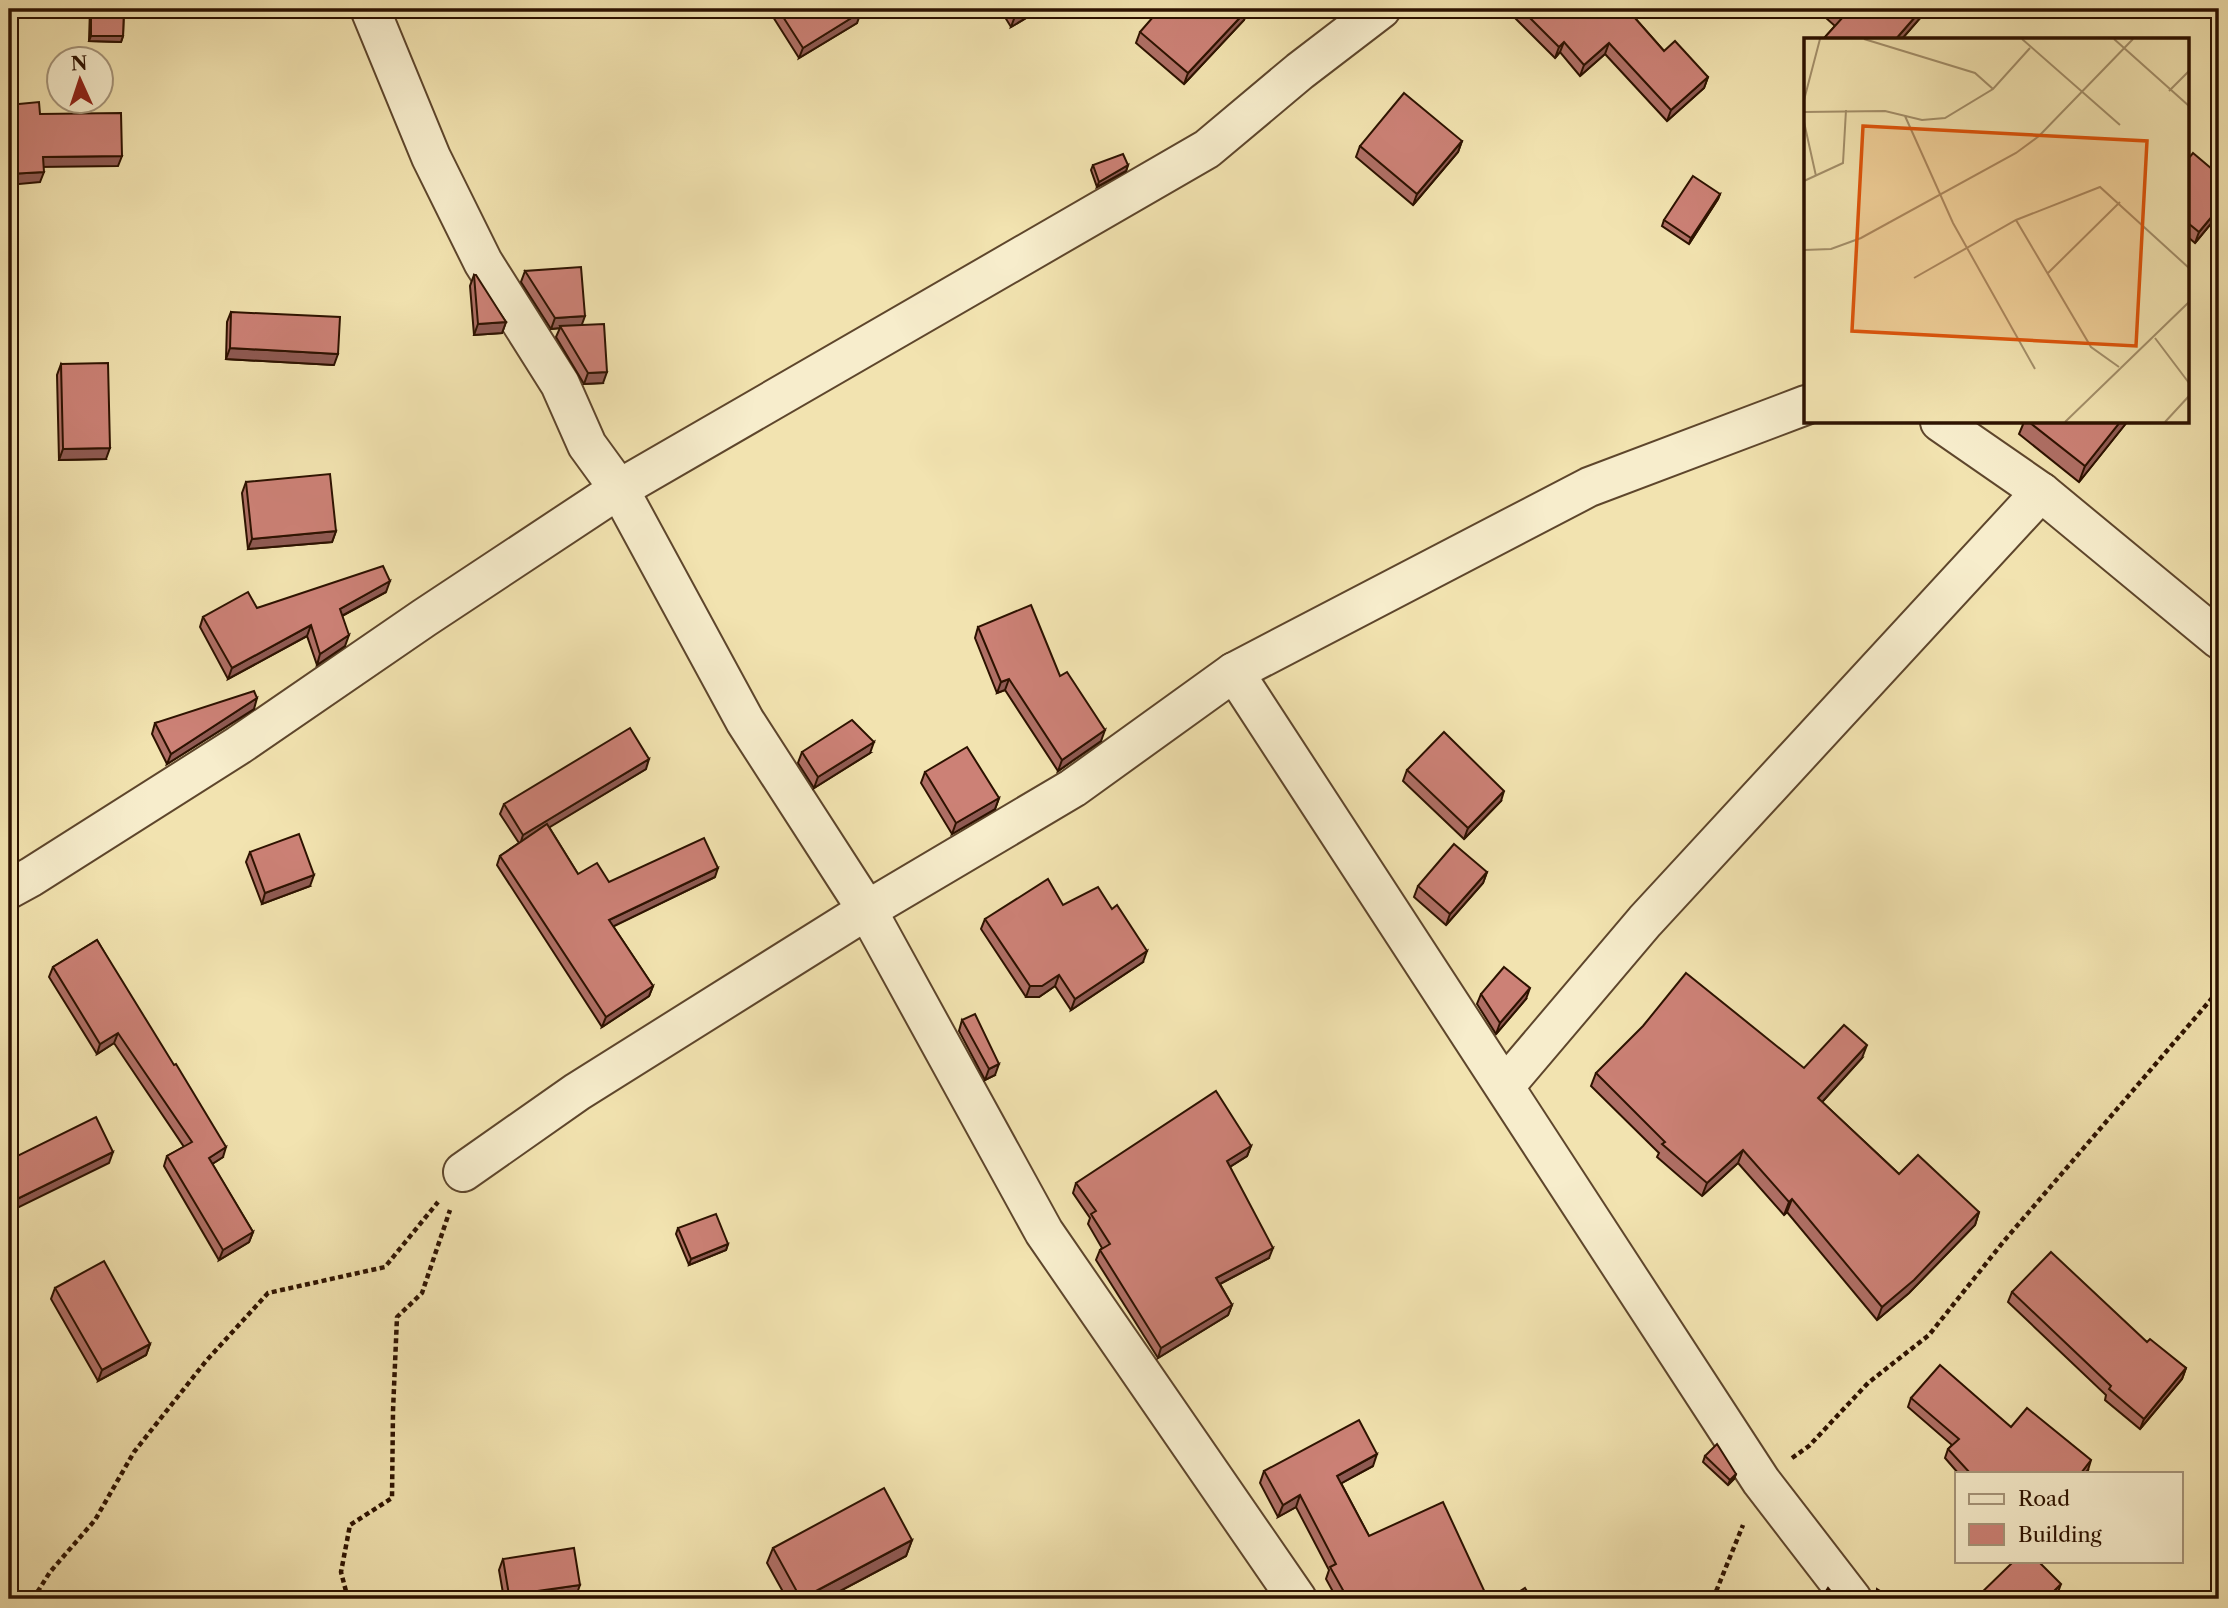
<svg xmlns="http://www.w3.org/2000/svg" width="2228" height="1608" font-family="'Libre Caslon Text',serif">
<rect width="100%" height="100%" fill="#f2e3b0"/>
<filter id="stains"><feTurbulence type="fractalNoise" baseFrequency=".00286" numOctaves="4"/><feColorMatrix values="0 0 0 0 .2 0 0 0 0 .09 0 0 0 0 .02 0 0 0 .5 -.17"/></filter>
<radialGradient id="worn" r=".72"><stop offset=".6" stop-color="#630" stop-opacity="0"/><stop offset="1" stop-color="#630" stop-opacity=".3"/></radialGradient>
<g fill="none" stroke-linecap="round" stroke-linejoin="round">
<g stroke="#5e462c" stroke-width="42">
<g id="minor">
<path d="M370,9L431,157L483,262L560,384L587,445L619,489L745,721L867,910L1044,1232L1297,1599"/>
<path d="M1940,422L2041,492L2219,639"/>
<path d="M1234,672L1761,1481L1852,1599"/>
<path d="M9,889L31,877L239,745L424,618L619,489L1207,149L1300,71L1381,9"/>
<path d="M1505,1086L1645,921L2041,492"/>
<path d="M463,1172L577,1092L867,910L1073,788L1234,672L1589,487L1806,405"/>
</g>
</g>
<g stroke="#2d1200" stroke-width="4.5" stroke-dasharray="5 3.5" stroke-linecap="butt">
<path d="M1792,1458L1809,1446L1868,1383L1929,1335L2004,1241L2219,990"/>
<path d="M33,1599L50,1572L95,1520L134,1452L206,1361L268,1293L385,1267L438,1202"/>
<path d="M348,1599L341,1572L350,1525L392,1498L393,1411L397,1317L422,1293L450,1210"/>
<path d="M1713,1599L1743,1525"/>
</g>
<use href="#minor" stroke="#f7edcc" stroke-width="38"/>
</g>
<g fill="#af6f65" stroke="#2d1200" stroke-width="2">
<path d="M90,9H124L123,36L121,42L89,41Z"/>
<path d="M768,9H859L857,23L799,58Z"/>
<path d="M1000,9H1041L1011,27Z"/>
<path d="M1248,9L1244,20L1184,84L1136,43L1140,32Z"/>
<path d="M1506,9H1627L1664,51L1708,77L1704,88L1667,121L1605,54L1580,76L1560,52L1555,58Z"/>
<path d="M1816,9H1928L1901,40H1824L1825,37L1835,26Z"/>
<path d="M1462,141L1458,152L1413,205L1356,157L1360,146Z"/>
<path d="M2188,159L2219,214L2195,243L2188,237Z"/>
<path d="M1093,165H1128L1126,171L1097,187L1091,170Z"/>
<path d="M1720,194L1718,199L1689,244L1662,226L1664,220Z"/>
<path d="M525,271L581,325L603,383L584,384L556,337L560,328L551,329L521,282Z"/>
<path d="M474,275L506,322L502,333L474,335L470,286Z"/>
<path d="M231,312L334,365L226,359L227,322Z"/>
<path d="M61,364L106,459L59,460L57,375Z"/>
<path d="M2024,422H2127L2079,482L2019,434Z"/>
<path d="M246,482L336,531L332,542L248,549L242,493Z"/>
<path d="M386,592L342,616L345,646L317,665L307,636L228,679L200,627L203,617L257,608Z"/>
<path d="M978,627L1060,676L1101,741L1058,771L1005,690L997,693L975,638Z"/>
<path d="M254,709L167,764L152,734L155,723Z"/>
<path d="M802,752L870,753L814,788L798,763Z"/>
<path d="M646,769L549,827L578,874L609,882L715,877L613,926L653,986L649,996L602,1027L497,865L500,856L519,843L500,814L504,804Z"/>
<path d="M1407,770L1501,801L1464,839L1403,781Z"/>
<path d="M925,772L999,798L995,809L952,834L921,783Z"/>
<path d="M250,852L310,886L262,904L246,862Z"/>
<path d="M1487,872L1483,883L1446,925L1414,897L1418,886Z"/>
<path d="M1063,905L1143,962L1071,1010L1055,986L1039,997H1026L981,929L985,919Z"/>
<path d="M97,940L223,1157L212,1164L253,1232L249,1242L219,1260L164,1166L167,1156L184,1147L114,1043L97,1054L49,977L53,967Z"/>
<path d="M1481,994L1526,999L1496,1034L1477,1004Z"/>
<path d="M962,1020L995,1075L985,1080L959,1031Z"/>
<path d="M1862,1058L1822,1102L1899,1174L1979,1212L1975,1225L1909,1293L1877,1320L1787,1212L1784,1215L1738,1163L1702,1196L1657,1157L1659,1153L1591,1086L1596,1073L1804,1068Z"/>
<path d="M1251,1146L1247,1156L1230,1167L1269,1258L1220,1284L1232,1305L1228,1315L1158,1358L1096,1260L1100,1250L1102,1248L1088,1224L1090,1218L1073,1193L1076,1183Z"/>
<path d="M678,1228L728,1244L726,1250L689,1265L676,1234Z"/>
<path d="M55,1288L150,1344L146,1355L98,1381L51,1299Z"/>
<path d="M2012,1292L2147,1342L2186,1368L2182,1379L2140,1429L2105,1400L2106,1395L2008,1302Z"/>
<path d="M1911,1398L2011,1427L2088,1470L2085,1473H1958L1945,1458L1948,1449L1952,1445L1908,1407Z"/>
<path d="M1705,1456L1736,1474L1734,1479L1728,1485L1703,1462Z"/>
<path d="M1373,1466L1341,1483L1369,1536L1488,1599H1337L1326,1579L1329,1570L1296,1507L1278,1517L1260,1483L1264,1471Z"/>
<path d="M912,1540L906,1556L825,1599H787L767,1563L773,1548Z"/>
<path d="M503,1559L576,1596L551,1599H504L499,1570Z"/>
</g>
<g fill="#8f5a53" stroke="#2d1200" stroke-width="2">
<path d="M1021,9H1041L1011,27L1017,11Z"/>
<path d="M1248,9L1244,20L1184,84L1188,73Z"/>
<path d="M1922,9H1928L1901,40H1895Z"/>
<path d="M861,12L857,23L799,58L803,48Z"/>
<path d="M91,36H123L121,42L89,41Z"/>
<path d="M1564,42L1560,52L1555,58L1559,47Z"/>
<path d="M1609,43L1605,54L1580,76L1584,65Z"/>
<path d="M1708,77L1704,88L1667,121L1671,110Z"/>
<path d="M1462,141L1458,152L1413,205L1417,194Z"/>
<path d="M122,156L118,166L39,167L43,157Z"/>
<path d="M1128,165L1126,171L1097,187L1099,182Z"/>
<path d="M44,172L40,182L9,185V174Z"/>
<path d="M1720,194L1718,199L1689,244L1691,238Z"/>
<path d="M2219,208V214L2195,243L2199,232Z"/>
<path d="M585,316L581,327L560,326V328L551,329L555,318Z"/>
<path d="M506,322L502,333L474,335L478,324Z"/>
<path d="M230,348L338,354L334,365L226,359Z"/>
<path d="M607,372L603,383L584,384L588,373Z"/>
<path d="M2120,422H2127L2079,482L2085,466Z"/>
<path d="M110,448L106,459L59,460L63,449Z"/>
<path d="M336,531L332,542L248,549L252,539Z"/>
<path d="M390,581L386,592L336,619L340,609Z"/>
<path d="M311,625L307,636L228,679L232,668Z"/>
<path d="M349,635L345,646L317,665L320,654Z"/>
<path d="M1009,679L1005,690L997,693L1001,682Z"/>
<path d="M257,698L254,709L167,764L171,754Z"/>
<path d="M1105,730L1101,741L1058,771L1062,760Z"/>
<path d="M874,742L870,753L814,788L818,777Z"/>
<path d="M649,759L646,769L520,845L523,835Z"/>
<path d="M1504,791L1501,801L1464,839L1468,828Z"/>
<path d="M999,798L995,809L952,834L956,823Z"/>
<path d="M718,868L715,877L606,930L609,920Z"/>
<path d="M1487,872L1483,883L1446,925L1450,914Z"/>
<path d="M314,875L310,886L262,904L265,893Z"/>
<path d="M1147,951L1143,962L1071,1010L1075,999Z"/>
<path d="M1059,975L1055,986L1039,997H1026L1030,986Z"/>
<path d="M653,986L649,996L602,1027L606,1017Z"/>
<path d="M1530,988L1526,999L1496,1034L1500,1023Z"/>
<path d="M118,1033L114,1043L97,1054L100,1044Z"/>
<path d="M1867,1045L1862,1058L1813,1112L1818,1098Z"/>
<path d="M999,1064L995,1075L985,1080L989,1069Z"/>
<path d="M1251,1146L1247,1156L1223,1171L1227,1161Z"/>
<path d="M226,1147L223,1157L206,1168L209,1158Z"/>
<path d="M1743,1150L1738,1163L1702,1196L1707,1183Z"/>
<path d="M113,1152L109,1163L9,1212V1203Z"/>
<path d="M1792,1199L1787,1212L1784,1215L1789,1202Z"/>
<path d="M1979,1212L1975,1225L1909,1293L1877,1320L1882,1307Z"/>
<path d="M253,1232L249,1242L219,1260L223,1250Z"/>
<path d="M728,1244L726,1250L689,1265L691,1259Z"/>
<path d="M1273,1248L1269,1258L1212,1288L1216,1278Z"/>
<path d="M1232,1305L1228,1315L1158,1358L1161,1348Z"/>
<path d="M150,1344L146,1355L98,1381L102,1370Z"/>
<path d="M2186,1368L2182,1379L2140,1429L2144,1419Z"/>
<path d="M1377,1454L1373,1466L1333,1488L1337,1476Z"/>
<path d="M2091,1460L2088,1470L2085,1473H2081Z"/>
<path d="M1736,1474L1734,1479L1728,1485L1730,1480Z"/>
<path d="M1300,1495L1296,1507L1278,1517L1283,1505Z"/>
<path d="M912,1540L906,1556L825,1599H801Z"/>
<path d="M2061,1584L2057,1595L2053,1599H2046Z"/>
<path d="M580,1585L576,1596L551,1599H508L509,1595Z"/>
</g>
<g fill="#cc8176" stroke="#2d1200" stroke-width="2">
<path d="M91,9H124L123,36H91Z"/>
<path d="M778,9H859L861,12L803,48Z"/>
<path d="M1160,9H1248L1188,73L1140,32Z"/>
<path d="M1521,9H1627L1664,51L1675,41L1708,77L1671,110L1609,43L1584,65L1564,42L1559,47Z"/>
<path d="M1833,9H1922L1895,40H1829L1825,37L1843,17Z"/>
<path d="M1404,93L1462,141L1417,194L1360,146Z"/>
<path d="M39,102L40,114L121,113L122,156L43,157L44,172L9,174V105Z"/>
<path d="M2193,153L2219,175V208L2199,232L2188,223V159Z"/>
<path d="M1123,154L1128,165L1099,182L1093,165Z"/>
<path d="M1693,176L1720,194L1691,238L1664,220Z"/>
<path d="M581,267L585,316L555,318L525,271Z"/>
<path d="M474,275H476L506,322L478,324Z"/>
<path d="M231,312L340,317L338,354L230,348Z"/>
<path d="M604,324L607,372L588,373L560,326Z"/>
<path d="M108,363L110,448L63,449L61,364Z"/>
<path d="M2029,422H2120L2085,466Z"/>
<path d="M330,474L336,531L252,539L246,482Z"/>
<path d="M383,566L390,581L340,609L349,635L320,654L311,625L232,668L203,617L248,592L257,608Z"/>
<path d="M1031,605L1060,676L1067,672L1105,730L1062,760L1009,679L1001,682L978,627Z"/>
<path d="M254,691L257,698L171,754L155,723Z"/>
<path d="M852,720L874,742L818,777L802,752Z"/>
<path d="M630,728L649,759L523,835L504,804Z"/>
<path d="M1444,732L1504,791L1468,828L1407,770Z"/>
<path d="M967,747L999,798L956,823L925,772Z"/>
<path d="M547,824L578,874L597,863L609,882L704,838L718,868L609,920L653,986L606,1017L500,856Z"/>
<path d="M299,834L314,875L265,893L250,852Z"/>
<path d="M1454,844L1487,872L1450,914L1418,886Z"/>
<path d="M1048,879L1063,905L1098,887L1112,909L1117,905L1147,951L1075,999L1059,975L1042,986H1030L985,919Z"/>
<path d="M97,940L174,1065L176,1064L226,1147L209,1158L253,1232L223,1250L167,1156L192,1142L118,1033L100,1044L53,967Z"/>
<path d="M1504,967L1530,988L1500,1023L1481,994Z"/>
<path d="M1686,973L1804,1068L1844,1025L1867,1045L1818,1098L1899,1174L1918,1155L1979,1212L1914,1280L1882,1307L1792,1199L1789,1202L1743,1150L1707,1183L1662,1144L1665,1142L1596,1073L1643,1026Z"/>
<path d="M975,1014L999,1064L989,1069L962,1020Z"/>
<path d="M1216,1091L1251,1146L1227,1161L1273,1248L1216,1278L1232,1305L1161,1348L1100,1250L1110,1244L1091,1214L1096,1211L1076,1183Z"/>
<path d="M96,1117L113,1152L9,1203V1160Z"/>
<path d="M716,1214L728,1244L691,1259L678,1228Z"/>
<path d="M2051,1252L2147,1342L2150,1339L2186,1368L2144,1419L2109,1389L2111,1386L2012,1292Z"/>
<path d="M104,1261L150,1344L102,1370L55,1288Z"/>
<path d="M1940,1365L2011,1427L2027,1408L2091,1460L2081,1473H1970L1948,1449L1959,1439L1911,1398Z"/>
<path d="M1359,1420L1377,1454L1337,1476L1369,1536L1443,1502L1488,1599H1389L1388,1595L1381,1599H1348L1330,1567L1336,1564L1300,1495L1283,1505L1264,1471Z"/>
<path d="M1717,1444L1736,1474L1730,1480L1705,1456Z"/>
<path d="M884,1488L912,1540L801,1599L773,1548Z"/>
<path d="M574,1548L580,1585L509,1595L503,1559Z"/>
<path d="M2014,1561H2038L2061,1584L2046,1599H1975Z"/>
<path d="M1525,1588L1532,1599H1508Z"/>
<path d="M1828,1588L1837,1599H1821Z"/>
<path d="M1877,1589L1893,1599H1874L1876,1597Z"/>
</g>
<g transform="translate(1804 38)">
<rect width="385" height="385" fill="#f2e3b0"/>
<path fill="none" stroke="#a38f6a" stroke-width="2" d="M60,1L171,35L189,51M218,1L316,87M310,1L385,68M365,53L385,33M0,62L16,1M0,74L81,73L118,82L141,80L189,51L226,10M101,78L149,185L231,331M0,84L12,138M0,143L39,125L42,72M212,182L287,309L315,329M0,212L27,211L57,200L212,115L235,98L329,1M243,236L316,164M110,240L212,182L296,149L385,230M351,300L385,345M261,384L385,264M361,384L385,358"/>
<path fill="#df550b" fill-opacity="0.15" stroke="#df550b" stroke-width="3.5" d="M59,88L343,103L332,308L48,293Z"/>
<rect width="385" height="385" fill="none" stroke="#2d1200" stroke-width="3.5"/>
</g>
<rect width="2228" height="1608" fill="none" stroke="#f2e3b0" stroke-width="35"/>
<rect x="10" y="10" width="2207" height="1587" fill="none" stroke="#2d1200" stroke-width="3.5"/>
<rect x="18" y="18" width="2193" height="1573" fill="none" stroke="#2d1200" stroke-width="2"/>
<rect x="1955" y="1472" width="228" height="91" fill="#f7edcc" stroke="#a6957a" stroke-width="2"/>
<rect x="1969" y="1494" width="35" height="10" fill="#f7edcc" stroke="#a6957a" stroke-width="2"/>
<text x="2018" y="1506" font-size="21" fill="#2d1200">Road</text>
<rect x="1969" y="1524" width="35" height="21" fill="#cc8176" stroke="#a6957a" stroke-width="2"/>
<text x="2018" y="1542" font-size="21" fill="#2d1200">Building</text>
<g transform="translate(80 80) rotate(357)"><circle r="33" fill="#f7edcc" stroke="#a6957a" stroke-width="2"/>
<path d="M0-5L12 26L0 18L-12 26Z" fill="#8f2418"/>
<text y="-10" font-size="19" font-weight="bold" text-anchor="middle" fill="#2d1200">N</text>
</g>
<rect width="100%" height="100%" filter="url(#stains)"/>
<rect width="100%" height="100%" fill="url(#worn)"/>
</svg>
